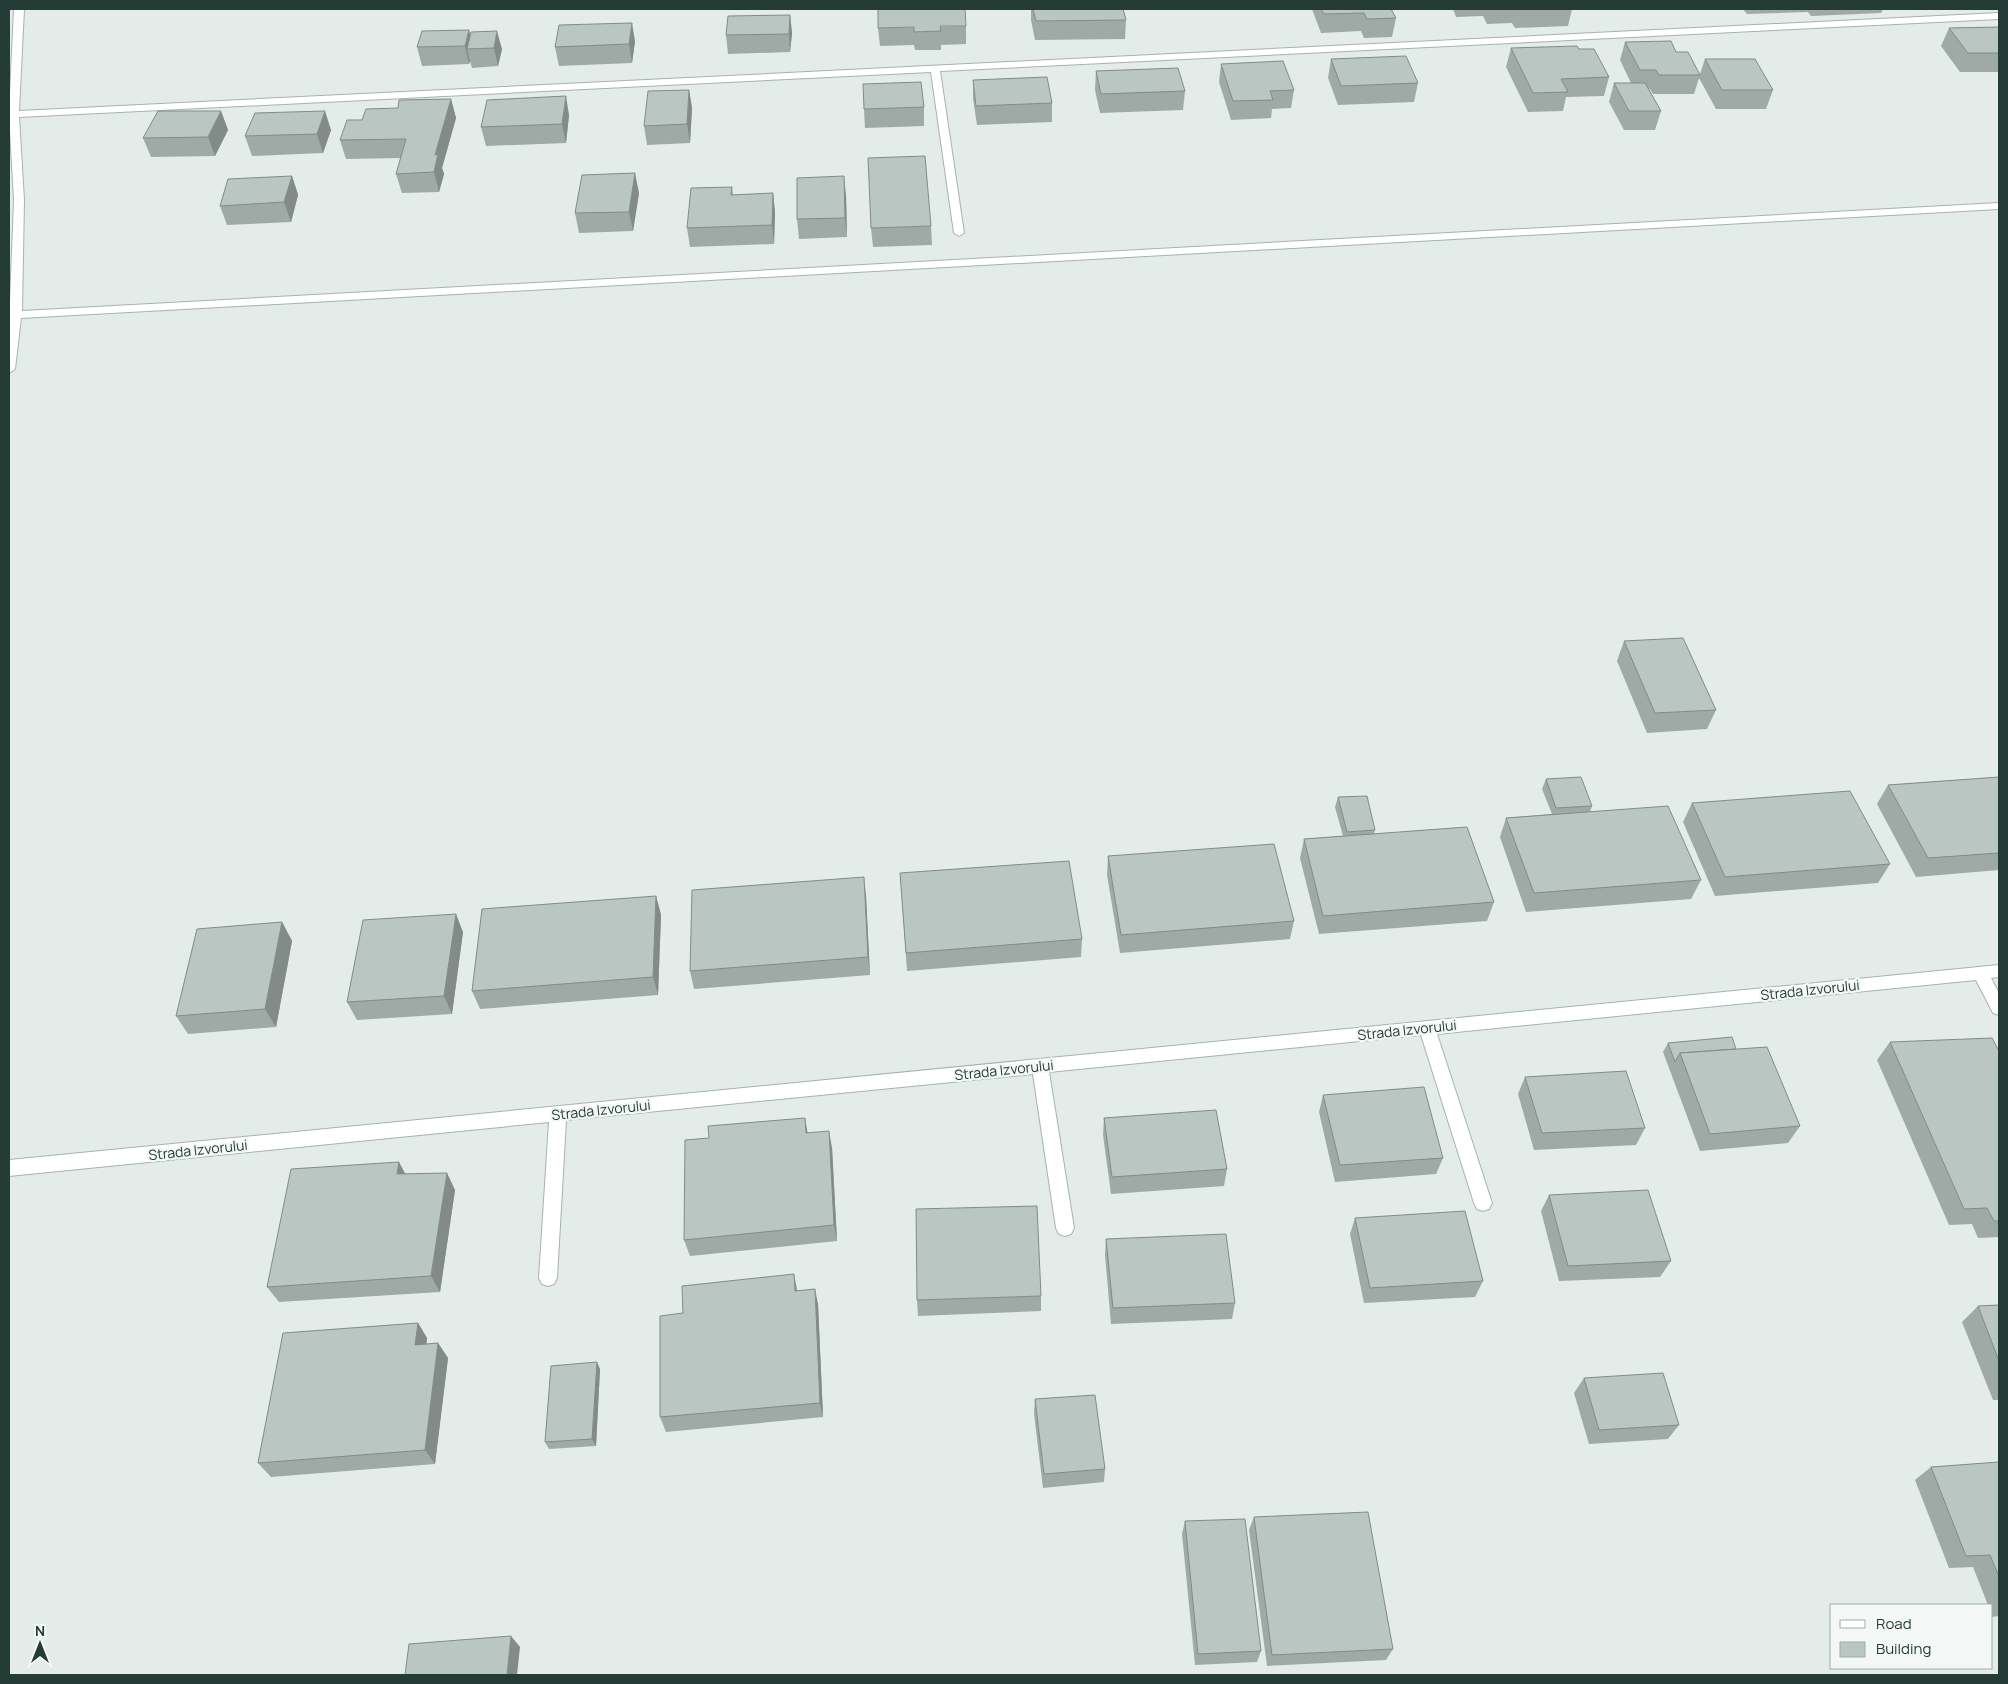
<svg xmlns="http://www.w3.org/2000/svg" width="2008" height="1684" font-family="Manrope,sans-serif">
<rect width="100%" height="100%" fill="#e3ece8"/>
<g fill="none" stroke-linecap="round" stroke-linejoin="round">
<g stroke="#a6b3af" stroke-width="2">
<g id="minor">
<path d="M14,9H24L19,111L1999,13V19L940,71L964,233L959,236L954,233L931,72L19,117L24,200L22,311L1999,203V209L21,318L15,369L9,373V327L14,200L9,114Z"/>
<path d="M1999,965V977L1991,978L1999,993V1015L1993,1013L1976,980L1437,1034L1492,1203L1489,1209L1483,1211L1477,1209L1474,1203L1421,1035L1049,1072L1074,1228L1071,1234L1065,1236L1059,1234L1056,1228L1033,1074L566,1120L557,1278L554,1284L548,1286L542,1284L539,1278L549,1122L9,1176V1160Z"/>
</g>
</g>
<use href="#minor" fill="#fff" fill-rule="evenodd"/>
</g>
<g fill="#9faaa6">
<path d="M1031,9H1123L1126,20L1125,39L1035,40L1031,20Z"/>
<path d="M1312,9H1391L1396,18L1392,37L1364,38L1361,31L1321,33Z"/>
<path d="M1453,9H1572L1568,26L1515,28L1512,23L1487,24L1483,16L1456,17Z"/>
<path d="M1743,9H1883L1881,13L1811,16L1808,12L1747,14Z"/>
<path d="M790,15L792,33L790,52L728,54L726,35Z"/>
<path d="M966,26V44L941,45V50H915L914,45L880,46L878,28Z"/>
<path d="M1999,27V72H1960L1941,46L1949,28Z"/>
<path d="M470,35L502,49L498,66L472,68L470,61L469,64L422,66L417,47Z"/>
<path d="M635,41L632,63L559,66L555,47Z"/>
<path d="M1625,42L1676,52L1700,74L1705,59L1773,90L1766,109H1716L1699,78L1694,94H1653L1650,89H1649L1661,111L1655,130H1624L1609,102L1614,83H1631L1620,60Z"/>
<path d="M1511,48L1579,49L1609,77L1604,96L1566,97L1563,111L1528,112L1506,67Z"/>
<path d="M1331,59L1418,83L1414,102L1338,105L1328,78Z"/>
<path d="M1221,64L1294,90L1291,108L1272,109L1271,118L1231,120L1219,82Z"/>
<path d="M1096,71L1185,91L1183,110L1100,113L1095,90Z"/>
<path d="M973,80L1052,103V122L977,125L973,99Z"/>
<path d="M689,90L692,108L690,143L647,145L644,126Z"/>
<path d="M451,99L456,118L442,168L444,174L439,192L402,193L396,174L401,158L346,159L340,140L362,120Z"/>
<path d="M924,107V126L865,128L864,109Z"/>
<path d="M221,111L228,130L215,156L151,157L143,138Z"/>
<path d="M569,115L566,143L486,146L481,127Z"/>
<path d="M331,130L323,153L252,156L245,136Z"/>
<path d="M292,176L298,195L291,222L227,225L220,206Z"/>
<path d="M732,187L733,195L773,193L775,213L774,244L690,247L687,228Z"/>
<path d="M639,193L633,231L579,233L575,213Z"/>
<path d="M846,195L847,237L799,239L797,219Z"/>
<path d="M931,226L932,245L873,247L871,228Z"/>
<path d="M1624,641L1716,710L1707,729L1647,733L1617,661Z"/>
<path d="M1999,777V870L1916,877L1877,804L1888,785Z"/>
<path d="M1546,779L1592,806L1590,812L1701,880L1691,899L1526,912L1500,837L1506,818L1552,814L1542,789Z"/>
<path d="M1338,797L1375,830L1374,834L1494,902L1487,921L1319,934L1300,858L1304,839L1343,836L1335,807Z"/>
<path d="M1692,803L1890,864L1878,883L1715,896L1683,822Z"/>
<path d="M1108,856L1294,921L1290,939L1120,953L1107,875Z"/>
<path d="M900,873L1082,939L1081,957L907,971Z"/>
<path d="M656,896L661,915L658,995L480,1009L472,991Z"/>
<path d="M866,896L870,975L694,989L690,971Z"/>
<path d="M282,922L292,941L276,1027L188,1034L176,1016Z"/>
<path d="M463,932L452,1014L357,1020L347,1002Z"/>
<path d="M1890,1042L1999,1051V1237L1978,1238L1972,1224L1949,1225L1877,1060Z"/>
<path d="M1668,1043L1736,1049L1800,1126L1788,1143L1700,1151L1663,1052Z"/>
<path d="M1525,1077L1645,1128L1636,1145L1534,1150L1518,1094Z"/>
<path d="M1323,1095L1443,1158L1436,1174L1335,1182L1319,1112Z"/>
<path d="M1104,1118L1227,1169L1224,1186L1111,1194L1103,1135Z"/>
<path d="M808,1133L832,1148L837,1241L690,1256L684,1240Z"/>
<path d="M406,1174L455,1190L440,1292L279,1302L267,1287Z"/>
<path d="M1549,1195L1671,1261L1660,1277L1559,1281L1541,1211Z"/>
<path d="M1355,1218L1483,1281L1475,1297L1364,1303L1350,1234Z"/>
<path d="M1106,1239L1235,1303L1232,1319L1111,1324L1105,1255Z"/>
<path d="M797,1290L818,1304L823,1417L666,1432L660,1417Z"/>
<path d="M1041,1296V1311L918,1316L917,1300Z"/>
<path d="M1999,1305V1400H1993L1962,1322L1978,1306Z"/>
<path d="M418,1323L427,1338L426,1344L438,1343L448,1358L435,1464L271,1477L258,1463Z"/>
<path d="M600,1369L596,1446L549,1449L545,1442Z"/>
<path d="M1584,1378L1679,1425L1668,1439L1589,1444L1574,1393Z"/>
<path d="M1035,1399L1105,1469L1104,1482L1043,1488L1034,1414Z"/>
<path d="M1999,1462V1616L1992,1617V1605H1988L1973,1567L1949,1568L1915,1480L1931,1467Z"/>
<path d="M1254,1517L1393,1649L1386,1660L1267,1666L1249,1530Z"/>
<path d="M1185,1521L1261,1651L1257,1662L1195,1665L1182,1534Z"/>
</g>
<g fill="#828b87">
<path d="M790,15L792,33L790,52L789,34Z"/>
<path d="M632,23L635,41L632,63L629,44Z"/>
<path d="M469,30L474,48L467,49L470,61L469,64L465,46Z"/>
<path d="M497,31L502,49L498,66L494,48Z"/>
<path d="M689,90L692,108L690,143L687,124Z"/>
<path d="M566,96L569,115L566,143L562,124Z"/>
<path d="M451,99L456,118L442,168L444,174L439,192L434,172L435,155Z"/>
<path d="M221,111L228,130L215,156L208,137Z"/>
<path d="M325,111L331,130L323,153L317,134Z"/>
<path d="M635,173L639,193L633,231L629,212Z"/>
<path d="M292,176L298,195L291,222L284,202Z"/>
<path d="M844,176L846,195L847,237L845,218Z"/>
<path d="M773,193L775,213L774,244L772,225Z"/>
<path d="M864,877L866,896L870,975L868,957Z"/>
<path d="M656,896L661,915L658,995L653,977Z"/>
<path d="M456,914L463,932L452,1014L444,996Z"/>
<path d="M282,922L292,941L276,1027L265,1009Z"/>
<path d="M805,1118L808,1135L806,1133Z"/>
<path d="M829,1131L832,1148L837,1241L834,1225Z"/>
<path d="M399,1162L408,1179L397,1174Z"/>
<path d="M447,1173L455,1190L440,1292L431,1276Z"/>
<path d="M794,1274L797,1290L798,1306L795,1291Z"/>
<path d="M815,1289L818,1304L823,1417L820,1403Z"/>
<path d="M418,1323L427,1338L425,1360L415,1345Z"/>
<path d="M438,1343L448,1358L435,1464L425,1450Z"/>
<path d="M597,1362L600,1369L596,1446L592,1439Z"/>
<path d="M511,1636L520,1647L517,1675H507Z"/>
</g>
<g fill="#b9c6c1" stroke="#828b87">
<path d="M878,9H965L966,26H940L941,31L914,32V27L878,28Z"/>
<path d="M1033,9H1123L1126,20L1036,21Z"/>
<path d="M1321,9H1391L1396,18L1367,19L1364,13L1324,14Z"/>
<path d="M790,15L789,34L726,35L728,16Z"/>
<path d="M632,23L629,44L555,47L559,25Z"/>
<path d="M1999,27V53H1968L1949,28Z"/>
<path d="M469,30L465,46L417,47L422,31Z"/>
<path d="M497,31L494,48L467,49L471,32Z"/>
<path d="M1671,41L1676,52H1688L1700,75H1659L1656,70H1640L1625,42Z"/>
<path d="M1577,46L1579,49H1594L1609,77L1561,79L1568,92L1533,93L1511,48Z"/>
<path d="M1406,56L1418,83L1341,86L1331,59Z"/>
<path d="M1705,59H1755L1773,90H1722Z"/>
<path d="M1283,61L1294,90L1270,91L1273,100L1233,101L1221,64Z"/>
<path d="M1178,68L1185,91L1101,94L1096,71Z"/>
<path d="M1047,77L1052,103L976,106L973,80Z"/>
<path d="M921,82L924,107L864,109L863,84Z"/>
<path d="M1614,83H1645L1661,111H1629Z"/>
<path d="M689,90L687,124L644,126L648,91Z"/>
<path d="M566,96L562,124L481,127L487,100Z"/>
<path d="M451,99L435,155L438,154L434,172L396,174L406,139L340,140L347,120H362L366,109L398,108L399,100Z"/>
<path d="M158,111H221L208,137L143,138Z"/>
<path d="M325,111L317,134L245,136L255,113Z"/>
<path d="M925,156L931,226L871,228L868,158Z"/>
<path d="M635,173L629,212L575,213L582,175Z"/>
<path d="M292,176L284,202L220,206L228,179Z"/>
<path d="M844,176L845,218L797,219V178Z"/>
<path d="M732,187L731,195L773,193L772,225L687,228L691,188Z"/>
<path d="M1683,638L1716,710L1655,713L1624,641Z"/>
<path d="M1581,777L1592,806L1556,808L1546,779Z"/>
<path d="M1999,777V853L1928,858L1888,785Z"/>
<path d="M1850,791L1890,864L1725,877L1692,803Z"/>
<path d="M1367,796L1375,830L1347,832L1338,797Z"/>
<path d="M1668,806L1701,880L1534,893L1506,818Z"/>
<path d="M1467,827L1494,902L1323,916L1304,839Z"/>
<path d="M1274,844L1294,921L1121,935L1108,856Z"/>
<path d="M1069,861L1082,939L906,953L900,873Z"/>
<path d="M864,877L868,957L690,971L692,890Z"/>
<path d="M656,896L653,977L472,991L482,909Z"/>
<path d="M456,914L444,996L347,1002L363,920Z"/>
<path d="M282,922L265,1009L176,1016L197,929Z"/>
<path d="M1732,1037L1736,1049L1680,1053L1675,1062L1668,1043Z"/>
<path d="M1992,1038L1999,1051V1221H1994L1987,1208L1964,1209L1890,1042Z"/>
<path d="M1767,1047L1800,1126L1710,1134L1680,1053Z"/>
<path d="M1626,1071L1645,1128L1542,1133L1525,1077Z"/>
<path d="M1424,1087L1443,1158L1340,1165L1323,1095Z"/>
<path d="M1216,1110L1227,1169L1112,1177L1104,1118Z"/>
<path d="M805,1118L806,1133L829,1131L834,1225L684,1240L685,1140L709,1138L708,1126Z"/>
<path d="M399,1162L397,1174L447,1173L431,1276L267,1287L291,1169Z"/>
<path d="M1648,1190L1671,1261L1568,1266L1549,1195Z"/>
<path d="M1037,1206L1041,1296L917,1300L916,1209Z"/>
<path d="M1465,1211L1483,1281L1370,1288L1355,1218Z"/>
<path d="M1226,1234L1235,1303L1113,1308L1106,1239Z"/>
<path d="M794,1274L795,1291L815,1289L820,1403L660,1417V1316L683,1313L682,1286Z"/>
<path d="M1999,1305V1361L1978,1306Z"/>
<path d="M418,1323L415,1345L438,1343L425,1450L258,1463L283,1333Z"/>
<path d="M597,1362L592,1439L545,1442L551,1366Z"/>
<path d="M1663,1373L1679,1425L1599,1430L1584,1378Z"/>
<path d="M1095,1395L1105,1469L1044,1474L1035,1399Z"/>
<path d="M1999,1462V1577L1990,1555L1966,1556L1931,1467Z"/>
<path d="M1368,1512L1393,1649L1272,1655L1254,1517Z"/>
<path d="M1245,1519L1261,1651L1198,1654L1185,1521Z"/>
<path d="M511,1636L507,1675H405L409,1644Z"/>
</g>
<g text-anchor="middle" stroke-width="4.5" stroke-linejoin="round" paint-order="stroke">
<g font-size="14" fill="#243b36" stroke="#f3f8f6">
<text transform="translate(1810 990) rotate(-6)" y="5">Strada Izvorului</text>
<text transform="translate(1407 1030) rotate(-6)" y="5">Strada Izvorului</text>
<text transform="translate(1004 1070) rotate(-6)" y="5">Strada Izvorului</text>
<text transform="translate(601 1110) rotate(-6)" y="5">Strada Izvorului</text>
<text transform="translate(198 1150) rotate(-6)" y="5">Strada Izvorului</text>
</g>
</g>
<rect width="2008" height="1684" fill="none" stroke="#243b36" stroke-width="20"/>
<rect x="1830" y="1604" width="162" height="65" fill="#f3f8f6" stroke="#a0aca9"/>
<rect x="1840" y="1620" width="25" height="8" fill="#ffffff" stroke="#a0aca9"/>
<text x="1876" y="1629" font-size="15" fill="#243b36">Road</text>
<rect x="1840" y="1642" width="25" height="15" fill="#b9c6c1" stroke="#a0aca9"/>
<text x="1876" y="1654" font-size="15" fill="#243b36">Building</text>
<g transform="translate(40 1644)" stroke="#f3f8f6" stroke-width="4" paint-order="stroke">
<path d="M0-4L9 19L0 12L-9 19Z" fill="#243b36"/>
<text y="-8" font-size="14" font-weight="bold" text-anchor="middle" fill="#243b36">N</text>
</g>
</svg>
